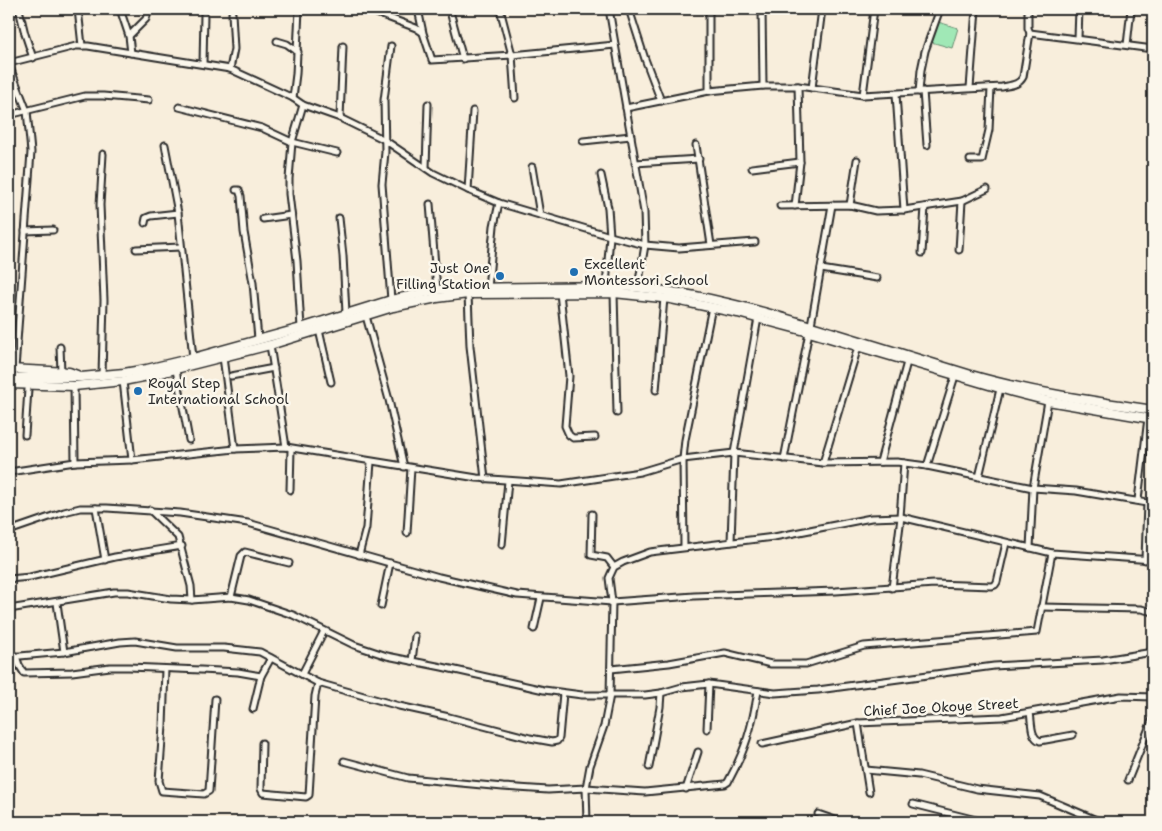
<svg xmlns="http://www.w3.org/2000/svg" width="1162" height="831" font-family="'Shantell Sans',sans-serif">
<rect width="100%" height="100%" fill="#f8eedc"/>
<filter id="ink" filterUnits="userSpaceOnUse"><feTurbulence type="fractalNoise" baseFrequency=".02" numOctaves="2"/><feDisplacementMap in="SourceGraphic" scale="10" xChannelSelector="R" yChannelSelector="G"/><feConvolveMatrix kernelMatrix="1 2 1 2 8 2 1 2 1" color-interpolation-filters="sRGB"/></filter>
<g filter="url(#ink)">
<path fill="#a0e8b6" stroke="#668a70" d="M938,22L958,28L952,48L931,42Z"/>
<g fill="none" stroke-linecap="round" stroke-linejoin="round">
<g stroke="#2b2b2b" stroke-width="9">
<g id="street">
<path d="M19,9L25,34L33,58"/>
<path d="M78,9L82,46"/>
<path d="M120,9L129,36L131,53"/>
<path d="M366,9L416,28L422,32"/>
<path d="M418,9L423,33L432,60L512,55L615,45"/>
<path d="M500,9L512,55L515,98"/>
<path d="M609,9L644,212L645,245L679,248L755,242"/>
<path d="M629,9L645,59L661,101"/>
<path d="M709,9V91"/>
<path d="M762,9L763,86"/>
<path d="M451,15L463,59"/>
<path d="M1030,33L1153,49"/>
<path d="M129,36L146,19L149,9"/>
<path d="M1078,38L1079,9"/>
<path d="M277,41L287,44L298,52"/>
<path d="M1127,45L1131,9"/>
<path d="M391,46L384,100L385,152L382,184L391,300"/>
<path d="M9,63L76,46H88L230,69L293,98L303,105L340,118L383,139L433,173L468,190L499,203L610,236L645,245L638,287"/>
<path d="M203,64L204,14"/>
<path d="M9,65L27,111L31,152L15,369"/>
<path d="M230,69L234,49L232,13"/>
<path d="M812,88L822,9"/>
<path d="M970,88L976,9"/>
<path d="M923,91L927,145"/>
<path d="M919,92L921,70L925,51L940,9"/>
<path d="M896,94L904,210"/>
<path d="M863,95L874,9"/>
<path d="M293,98L296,74L299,9"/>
<path d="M179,107L262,128L292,142L337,153"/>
<path d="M626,108L709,91L763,86H798L863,95L1002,87C1011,85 1019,85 1023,77L1030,33L1028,28V9"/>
<path d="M9,115L85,96H103L149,100"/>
<path d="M340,118L343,46"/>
<path d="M583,141L631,136"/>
<path d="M165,145L178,213L193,358"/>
<path d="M696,145L711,245"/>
<path d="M970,160H982L989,130L991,88"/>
<path d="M635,163L699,159"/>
<path d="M532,167L540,215"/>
<path d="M426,168L428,104"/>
<path d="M752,168L800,162"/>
<path d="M601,175L608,208L610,236L606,286"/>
<path d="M236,190H239L241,196L244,232L253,283L258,339"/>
<path d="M468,190L473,111"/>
<path d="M430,204L437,290"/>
<path d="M850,205L857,160"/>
<path d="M780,206L850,205L876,211L904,210L962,201L987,189"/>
<path d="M795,206L800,162L798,86"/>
<path d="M339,218L343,256L346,313"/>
<path d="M263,219L291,215"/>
<path d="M145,223L146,218L151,216L178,213"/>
<path d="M25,231L53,230"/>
<path d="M136,249L181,247"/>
<path d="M959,250L962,201"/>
<path d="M922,253L925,207"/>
<path d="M821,269L877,278"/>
<path d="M488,288L494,226L499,203"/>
<path d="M560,293L569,376L565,426L569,435L573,438L595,437"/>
<path d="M614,293L617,413"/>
<path d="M468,294L470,346L485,479"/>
<path d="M366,316L389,400L404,467"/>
<path d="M811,325L832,205"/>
<path d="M301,328L297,261L289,194V179L292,142L303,105"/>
<path d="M319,330L331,382"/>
<path d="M270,345L286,447"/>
<path d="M60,347L61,372"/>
<path d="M223,357L235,449"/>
<path d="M176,370L189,440"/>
<path d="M102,375L104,300L100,205L103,154"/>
<path d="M231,376L274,368"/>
<path d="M123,381L132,460"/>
<path d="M74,386L75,462"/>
<path d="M656,390L664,298"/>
<path d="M25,435L28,389"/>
<path d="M784,459L809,332"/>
<path d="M880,462L907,362"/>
<path d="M823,463L858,347"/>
<path d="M927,466L955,376"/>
<path d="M9,472L75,462L132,460L235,449L286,447L477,478L561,484L640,472L683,459L734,453L823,463L897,462L927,466L1033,488L1076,491L1153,504"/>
<path d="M979,477L1000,389"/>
<path d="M290,490L291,449"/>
<path d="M1138,500L1148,418"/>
<path d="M96,508L105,560"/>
<path d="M150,510L178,537L191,586L192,600"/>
<path d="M592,514L591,555L607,558L614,567"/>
<path d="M900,517L904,463"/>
<path d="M9,531L64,512L80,508H107L180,513L248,523L439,577L517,595L612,602L694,596L836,591L934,584L992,586L995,585L997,582L1006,543"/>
<path d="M407,533L411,468"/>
<path d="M731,542L734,453L758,318"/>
<path d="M502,545L508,481"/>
<path d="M684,547L683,459L685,440L712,307"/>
<path d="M1030,548L1033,488L1048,401"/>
<path d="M359,555L366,528L371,462"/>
<path d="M1145,560L1147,503"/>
<path d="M9,579L30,577L115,557L182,546"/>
<path d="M892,588L901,517"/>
<path d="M231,597L241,556L245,552L289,563"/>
<path d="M57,603L64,652"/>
<path d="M381,606L390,563"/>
<path d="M1041,607L1141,609L1153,612"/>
<path d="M9,609L114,592H128L171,599L192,600L231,597L249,600L293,615L354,645L387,656L442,667L544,690L582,695H645L661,693L682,687L709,684L775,693L818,690L994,666L1103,660L1153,652"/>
<path d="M534,629L541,598"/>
<path d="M16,656L19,665L24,673L72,672L110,667H129L201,670L238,672L261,676"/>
<path d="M9,657L64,652L120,642L135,641L177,648H224L260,652L318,683L399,706L449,717L530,738L552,742L557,741L559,738L563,693"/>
<path d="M412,661L415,636"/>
<path d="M165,669L163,726L159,781L162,791L204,794L209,791L215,699"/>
<path d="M611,669L669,663L725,653L771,664H806L864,646L1037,632L1052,553"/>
<path d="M302,674L324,631"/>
<path d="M253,709L261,676L271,658"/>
<path d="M1030,713C1032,722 1030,737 1040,741L1073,735"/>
<path d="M858,723L869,792"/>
<path d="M707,729L709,684"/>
<path d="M262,743L261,789L263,793L306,797L309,795L315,696L318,683"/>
<path d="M762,744L858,723L1002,717L1121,696L1153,697"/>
<path d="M344,761L408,778L503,787L548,790L586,788L645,792L725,784L728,782C746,749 752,727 758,691"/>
<path d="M649,767L660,707L661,693"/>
<path d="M866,770L919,775L977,789L1040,796L1101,822"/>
<path d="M1128,780L1153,718"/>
<path d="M686,789L698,752"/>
<path d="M913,804L984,822"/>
<path d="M818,814L841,822"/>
<path d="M587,822L586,788L590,766L604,726L610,695L612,602L609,578L614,567L623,562L650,552L774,537L871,518L901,517L1052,553L1153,560"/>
</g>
</g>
<g stroke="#2b2b2b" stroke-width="11">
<g id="secondary">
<path d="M9,369L69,372L77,375"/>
<path d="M9,378L81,377L124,373L147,369L193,358L301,328L391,300L437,290L468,288L614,286C669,288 722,301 774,315C840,334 905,355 971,375C1030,392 1092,401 1153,410"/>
<path d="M9,384L74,386L123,381L148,376L270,345L393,307L437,298L468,294L614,293L671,299L738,313L809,332L1013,392L1048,401L1153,419"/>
</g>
</g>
<use href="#street" stroke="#fbf7ec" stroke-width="5"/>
<use href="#secondary" stroke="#fbf7ec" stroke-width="8"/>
</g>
</g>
<g fill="#1f6fb2" stroke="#fbf7ec" stroke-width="2">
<circle cx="574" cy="272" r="5"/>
<circle cx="500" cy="276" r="5"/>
<circle cx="138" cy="391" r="5"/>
</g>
<g text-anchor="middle" stroke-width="5" stroke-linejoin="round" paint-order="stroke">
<g font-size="14" fill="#2b2b2b" stroke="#fbf7ec" text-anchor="start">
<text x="584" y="269">Excellent<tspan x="584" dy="16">Montessori School</tspan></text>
<text x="490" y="273" text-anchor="end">Just One<tspan x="490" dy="16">Filling Station</tspan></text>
<text x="148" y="388">Royal Step<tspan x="148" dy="16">International School</tspan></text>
</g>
<g font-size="14" fill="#2b2b2b" stroke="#fbf7ec">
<text transform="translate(941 707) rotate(-3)" y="5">Chief Joe Okoye Street</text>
</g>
</g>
<rect width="1162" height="831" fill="none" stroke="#fbf7ec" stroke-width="30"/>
<rect x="15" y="15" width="1132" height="801" fill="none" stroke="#2b2b2b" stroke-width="2" filter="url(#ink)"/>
</svg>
